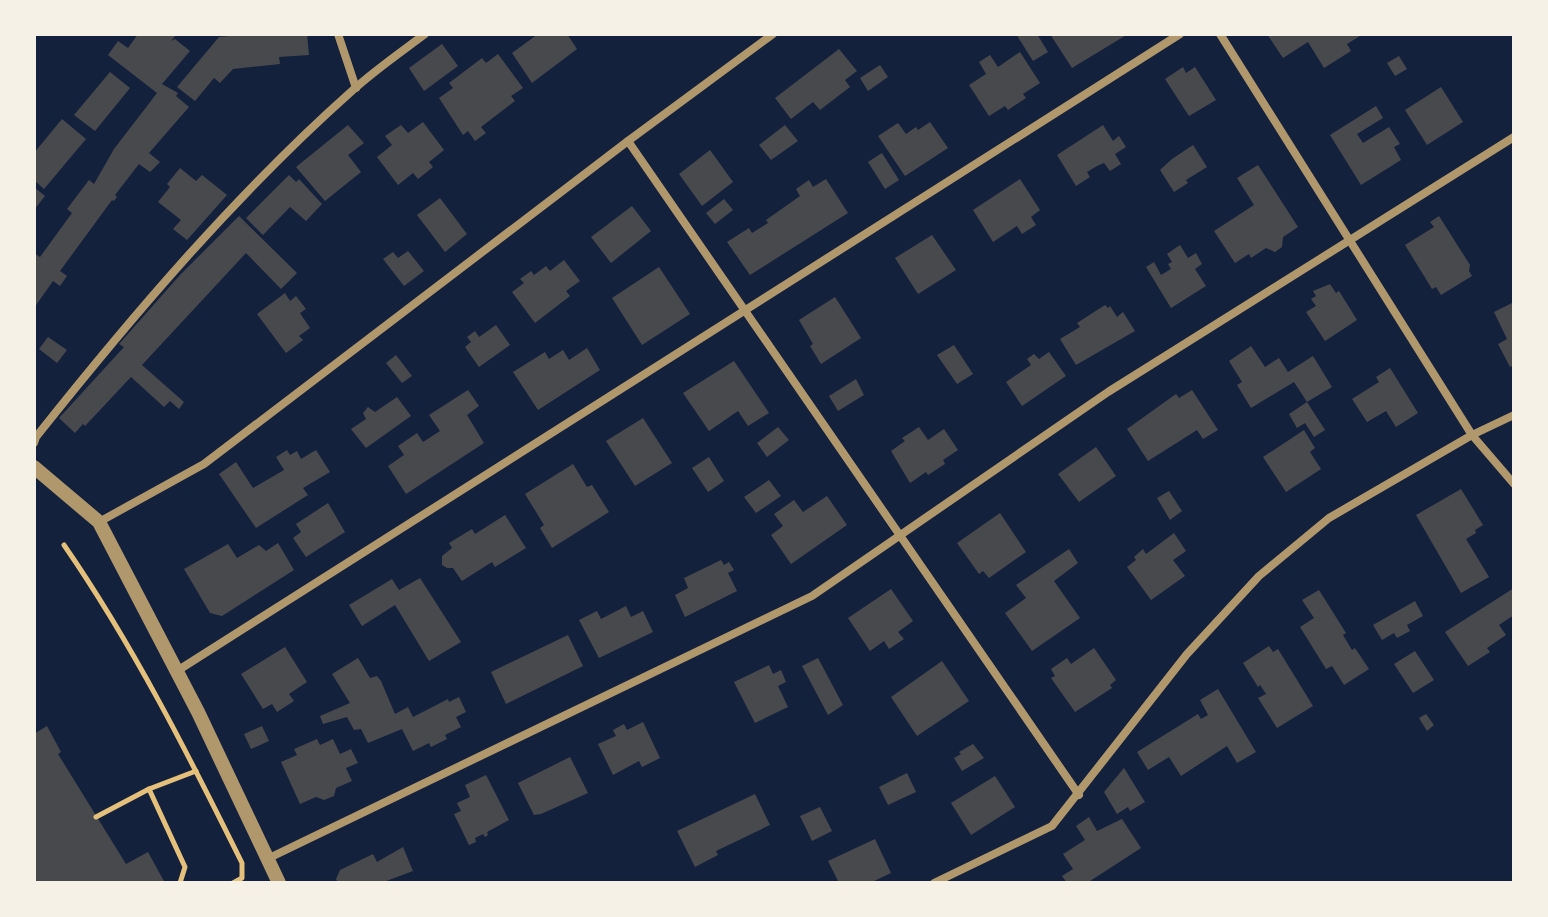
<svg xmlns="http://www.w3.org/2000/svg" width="1548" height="917" font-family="'Fira Sans Condensed',sans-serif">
<rect width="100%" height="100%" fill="#14213d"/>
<g fill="#48494c">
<path d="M138,34H177L171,41L175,39L190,51L162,84L178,93L176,96L189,107L149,153L160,162L150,172L139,164L115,195L117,197L114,201L112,200L60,271L67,276L60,286L53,281L34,308V253L40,257L72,213L67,209L89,180L94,184L114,149L157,93L108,55L118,41L128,48Z"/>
<path d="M249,34H307L309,55L279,57L280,64L233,69L220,83L214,78L195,101L177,87L219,37Z"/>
<path d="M538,34H567L577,49L532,83L512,53Z"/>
<path d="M1016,34H1037L1048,52L1033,61Z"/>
<path d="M1050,34H1128L1072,68Z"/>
<path d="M1267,34H1363L1347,44L1351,51L1324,68L1308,42L1283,58Z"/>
<path d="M442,44L458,66L424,91L409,68Z"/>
<path d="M839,49L857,71L845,80L850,87L820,110L813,102L791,119L775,98Z"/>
<path d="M1020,52L1040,83L1023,94L1026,98L1008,110L1005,106L989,116L969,85L986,74L979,62L990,55L998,67Z"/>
<path d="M498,54L523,88L511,96L515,101L481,127L486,133L475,141L468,131L463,135L439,98L453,88L449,83L482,58L486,63Z"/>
<path d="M1399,56L1407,69L1395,76L1387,63Z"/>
<path d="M880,65L888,77L868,91L860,78Z"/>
<path d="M1183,67L1186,73L1195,67L1216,100L1189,116L1165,79Z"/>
<path d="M110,72L130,88L95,131L74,115Z"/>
<path d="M1441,87L1463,122L1427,145L1405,110Z"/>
<path d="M1376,106L1383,118L1357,134L1363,143L1389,127L1400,144L1394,147L1401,160L1361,185L1330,135Z"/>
<path d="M62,119L86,139L44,189L34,180V153Z"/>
<path d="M423,122L444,150L429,162L433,167L418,179L413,173L398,185L377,157L392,145L385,136L401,125L408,133Z"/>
<path d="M930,122L948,148L905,176L878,136L898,123L906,134L916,127L918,130Z"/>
<path d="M348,125L364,143L348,155L361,172L325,201L296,167Z"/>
<path d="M785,125L798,141L771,160L759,145Z"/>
<path d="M1103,125L1113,141L1119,136L1126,147L1115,154L1121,164L1110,171L1104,163L1097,166L1087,172L1090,177L1076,186L1057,155Z"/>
<path d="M1193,145L1207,167L1186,180L1188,183L1174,192L1160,170L1172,159Z"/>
<path d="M710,150L733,182L702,206L679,174Z"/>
<path d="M882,153L899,180L885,189L868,162Z"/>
<path d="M1258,165L1298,227L1283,237L1282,247L1275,252L1266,248L1251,258L1249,254L1235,263L1214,231L1254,205L1237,178Z"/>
<path d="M180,168L196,181L202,175L227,195L187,240L173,229L181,220L158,202L170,187L167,184Z"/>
<path d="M289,175L296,182L299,179L322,204L306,221L290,207L263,235L246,218Z"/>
<path d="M826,179L848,213L750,275L727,242L749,228L752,233L768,223L766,220L800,196L796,189L809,180L813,187Z"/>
<path d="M1020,179L1040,210L1031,217L1036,225L1022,234L1017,226L993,242L973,210Z"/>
<path d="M34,187L45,196L34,210Z"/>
<path d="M440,198L467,234L445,252L417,215Z"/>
<path d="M724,199L733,210L715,224L706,213Z"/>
<path d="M632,206L651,231L611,263L591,237Z"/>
<path d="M239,216L297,273L281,289L246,253L142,365L184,402L179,409L170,401L164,407L131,377L85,426L83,424L75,433L59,418L124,347L119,344L180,275Z"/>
<path d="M1439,216L1470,265L1469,271L1472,276L1441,295L1436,287L1432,289L1405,245L1434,227L1430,222Z"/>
<path d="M932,235L956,270L918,294L895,258Z"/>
<path d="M1180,245L1188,258L1196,253L1202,264L1195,269L1206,286L1171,308L1146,267L1154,262L1161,275L1171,269L1168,264L1172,262L1167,254Z"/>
<path d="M408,251L424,271L404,286L383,259L393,252L398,258Z"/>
<path d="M564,260L580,281L566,291L570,296L535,323L512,292L524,283L520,279L531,271L534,275L546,266L550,271Z"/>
<path d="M659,267L690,314L642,345L612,298Z"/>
<path d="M1330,284L1336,293L1339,291L1357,320L1325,341L1306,312L1316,306L1311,299L1316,296L1313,291Z"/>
<path d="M285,293L290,301L296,296L306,309L300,313L310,328L299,336L303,340L286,353L257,314Z"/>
<path d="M835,297L861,338L821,364L810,346L813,344L799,320Z"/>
<path d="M1514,302V365L1510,367L1498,344L1507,339L1494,312Z"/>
<path d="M1105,305L1108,308L1110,306L1117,317L1123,312L1135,331L1076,365L1060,339L1080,327L1077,323Z"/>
<path d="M496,325L510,345L479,367L465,347L471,342L467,337L475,331L479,337Z"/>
<path d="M48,337L67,350L57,363L39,349Z"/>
<path d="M954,345L973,374L957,384L937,355Z"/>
<path d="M1251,346L1265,367L1279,358L1288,372L1313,356L1332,387L1307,402L1294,382L1251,408L1237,385L1242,382L1229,361Z"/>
<path d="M587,348L600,370L538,410L513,372L545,352L549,359L563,350L569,360Z"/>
<path d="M1049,352L1066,376L1022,406L1006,382L1031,365L1027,359L1034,354L1039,359Z"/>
<path d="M396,355L412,376L402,383L386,363Z"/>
<path d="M734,361L769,413L748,426L738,411L709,431L683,393Z"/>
<path d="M1390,368L1418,413L1396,427L1386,411L1367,422L1352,399L1379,382L1376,377Z"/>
<path d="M856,379L864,395L838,411L829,396Z"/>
<path d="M468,390L479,406L467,415L484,443L406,494L388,466L404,455L398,446L417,433L423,442L440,431L429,415Z"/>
<path d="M1192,390L1218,430L1203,439L1197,430L1148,461L1127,429L1176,394L1179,398Z"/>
<path d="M397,397L411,416L366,448L351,429L366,419L363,413L368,407L375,412Z"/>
<path d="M1307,402L1325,430L1314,437L1305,423L1297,428L1289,414Z"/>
<path d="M643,418L672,463L635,486L606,441Z"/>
<path d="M778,427L789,440L767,457L757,443Z"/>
<path d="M919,427L928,440L944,429L958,450L943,460L945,464L928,475L926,472L910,483L891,451L905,441L902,438Z"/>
<path d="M1304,430L1315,448L1310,452L1321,469L1286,492L1263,457Z"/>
<path d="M1096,447L1116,476L1079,502L1058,474Z"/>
<path d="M287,450L290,455L297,451L301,459L316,450L330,472L303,488L308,495L256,528L219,474L236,462L253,488L284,470L276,457Z"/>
<path d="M709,457L724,481L708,492L692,468Z"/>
<path d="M573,464L587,487L592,485L609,512L552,548L540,528L544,525L525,494Z"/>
<path d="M769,480L781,496L756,513L744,497Z"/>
<path d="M1461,489L1483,525L1475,530L1476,533L1466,539L1489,577L1461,593L1416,515Z"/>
<path d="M1169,491L1182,511L1170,520L1157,498Z"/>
<path d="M827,496L847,525L791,564L771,535L783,526L774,514L794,500L803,512Z"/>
<path d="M328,503L345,532L306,557L293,538L301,532L296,524Z"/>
<path d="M1000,513L1026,552L989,578L983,571L979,574L957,543Z"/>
<path d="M505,515L526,548L495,567L492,562L462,581L453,568H447L442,565V556L452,548L449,543L472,529L475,534Z"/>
<path d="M1174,533L1186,551L1173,560L1185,576L1151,600L1127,567L1136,560L1134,557L1143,549L1146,554Z"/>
<path d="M278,543L294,570L222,616L210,613L184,569L228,544L237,558L259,545L266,551Z"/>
<path d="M1069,549L1078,563L1054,581L1080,618L1032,651L1005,613L1026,598L1016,585Z"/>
<path d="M721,560L724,565L729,562L734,570L728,573L737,591L685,617L675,595L688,588L684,578Z"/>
<path d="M420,578L461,642L429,661L395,605L362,626L349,605L392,579L399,590Z"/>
<path d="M1514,588V615L1499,625L1506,635L1487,648L1490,652L1468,666L1445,632Z"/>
<path d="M891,589L913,621L898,632L904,639L889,649L884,641L870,651L848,618Z"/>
<path d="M1319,590L1346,633L1343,635L1352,650L1355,648L1369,669L1344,685L1332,666L1326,669L1300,627L1314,618L1302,600Z"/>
<path d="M1415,601L1423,616L1407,625L1410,631L1397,638L1394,633L1382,640L1373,625Z"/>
<path d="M626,606L631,617L643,611L653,632L599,658L579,620L597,611L601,619Z"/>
<path d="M568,635L583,666L506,704L491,672Z"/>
<path d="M1269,646L1273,652L1278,649L1313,706L1277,728L1258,698L1266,694L1260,685L1258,687L1243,663Z"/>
<path d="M285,647L307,682L289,694L294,701L277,712L272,704L263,709L241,674Z"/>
<path d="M1094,648L1116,680L1110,685L1112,688L1075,712L1051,678L1055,676L1051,669L1067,658L1071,664Z"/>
<path d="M1415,651L1434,680L1413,693L1394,664Z"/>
<path d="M358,658L370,678L377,676L381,681L395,714L408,707L413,717L448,699L449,702L459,697L466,712L456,717L461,727L445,735L447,739L431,747L429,743L413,751L402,729L368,743L361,729L354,730L347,717L323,724L320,716L350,703L332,674Z"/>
<path d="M818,658L843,705L828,715L802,666Z"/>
<path d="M942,661L969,701L917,736L891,697Z"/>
<path d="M769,665L773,674L781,670L786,682L778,686L788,707L755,723L734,682Z"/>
<path d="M1218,689L1256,752L1237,763L1227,746L1181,776L1169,757L1148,770L1137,752L1198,714L1201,719L1208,715L1200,700Z"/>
<path d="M1426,714L1434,725L1427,731L1419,718Z"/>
<path d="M643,722L660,758L642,767L639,761L613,775L598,744L616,736L613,730L624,724L627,730Z"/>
<path d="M47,726L61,752L58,754L126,864L148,852L165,883H34V734Z"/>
<path d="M262,726L269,741L251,749L244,734Z"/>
<path d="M317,739L320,745L333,739L340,754L351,749L358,763L346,768L352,781L336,788L334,796L324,800L316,797L300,804L281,762L297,755L294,749Z"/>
<path d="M973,744L984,758L962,771L954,758L961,754L959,752Z"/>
<path d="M570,757L588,793L541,814L534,815L518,783Z"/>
<path d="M1124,768L1145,802L1130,811L1128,807L1117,814L1104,792Z"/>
<path d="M907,773L916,792L888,805L879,787Z"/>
<path d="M486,775L509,820L487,832L488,835L485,837L483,834L475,838L476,842L469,845L454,814L461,811L457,803L470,797L465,785Z"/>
<path d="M995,776L1015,807L971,835L951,803Z"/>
<path d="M755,794L770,825L716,851L718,855L695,867L677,831Z"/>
<path d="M820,807L832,831L812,841L800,816Z"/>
<path d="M1089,817L1097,831L1122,819L1141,848L1087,883H1067L1062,876L1073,869L1063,854L1085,840L1076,826Z"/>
<path d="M875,839L891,873L870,883H839L828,861Z"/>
<path d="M403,847L413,871L381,883H338L336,879L340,870L373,854L377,862Z"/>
</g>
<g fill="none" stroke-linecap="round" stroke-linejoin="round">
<g stroke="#e5c07b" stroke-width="5">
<path d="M64,545C133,645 188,754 242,863V878L233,883"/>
<path d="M149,789L185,867L180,883"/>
<path d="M96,817L149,789L196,771"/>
</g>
<g stroke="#b1986c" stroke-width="8">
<path d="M338,34L356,88"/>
<path d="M1220,34L1472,435L1514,484"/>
<path d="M628,141L1079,795"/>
<path d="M34,443L36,437C133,315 236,194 353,90C375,70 401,52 425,34"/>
<path d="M99,522L204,464L628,141L773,34"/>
<path d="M177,671L1180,34"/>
<path d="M267,859L812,596L1108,392L1514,137"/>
<path d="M934,883L1052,826L1187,654L1259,576L1329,518L1472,435L1514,415"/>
</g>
<path stroke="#b1986c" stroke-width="14" d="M34,467L99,522L198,712L279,883"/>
</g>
<rect width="1548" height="917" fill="none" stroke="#f6f1e7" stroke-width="72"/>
</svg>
